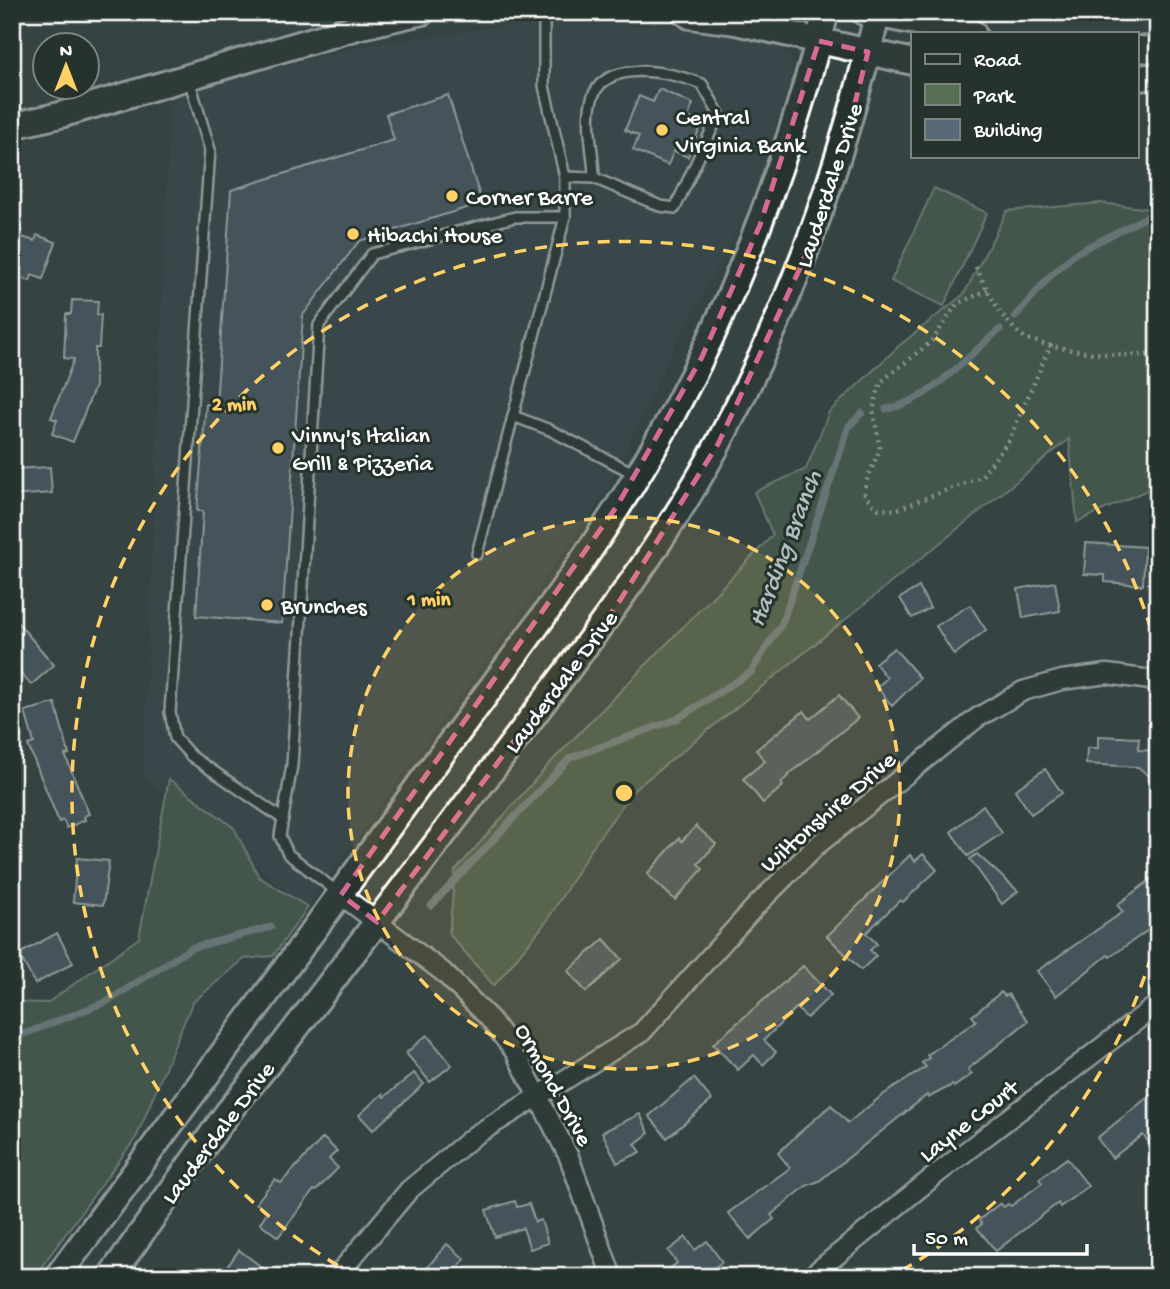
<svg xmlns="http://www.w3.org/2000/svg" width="1170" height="1289" font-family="'Gochi Hand',sans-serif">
<rect width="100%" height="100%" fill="#354343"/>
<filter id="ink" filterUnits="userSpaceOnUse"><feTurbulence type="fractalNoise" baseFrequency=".0143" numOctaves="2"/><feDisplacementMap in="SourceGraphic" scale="14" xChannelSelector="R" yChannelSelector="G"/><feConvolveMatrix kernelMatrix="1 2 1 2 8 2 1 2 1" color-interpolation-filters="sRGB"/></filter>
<g filter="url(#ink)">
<path fill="#404e52" d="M604,25L661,26L765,41L790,54L792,80L748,211L673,349L606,493L307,907L143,775L170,106L174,92L359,47L505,26Z"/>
<g fill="#556e54" stroke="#aab6aa" stroke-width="2">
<path d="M934,188L987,213L944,306L891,281Z"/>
<path d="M1101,203L1158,210V485L1077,522L1069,439L634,790L593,846L547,921L494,986L449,934L455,871L550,763L773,535L754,492L806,469L829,412L900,345L964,294L1007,211Z"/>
<path d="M169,779L234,828L259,877L308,907L273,956L244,959L192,1003L137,1136L34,1277H12V1002L47,1003L139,938Z"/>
</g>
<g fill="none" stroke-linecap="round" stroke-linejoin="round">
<g stroke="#a3b0b4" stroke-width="7">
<path d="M1015,317L1050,276L1076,253L1158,211"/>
<path d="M886,409C929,402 967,357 1000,329"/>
<path d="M431,906L570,758L677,719L751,672L782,623L849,426L862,413"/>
<path d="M12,1034L19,1036L108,1001L191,948L271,927"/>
</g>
</g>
<g fill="#586975" stroke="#fff" stroke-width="2">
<path d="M659,89L693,104L688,117L702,123L688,157L674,151L668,165L633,150L639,136L625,130L639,96L653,102Z"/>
<path d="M448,95L482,203L359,241L303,315L282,623L196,616L203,511H197L206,404L216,405L231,190L394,140L386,114Z"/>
<path d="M12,234L35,241L37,235L56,242L43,279L32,275L30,281L12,275Z"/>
<path d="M72,300L98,301L97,315H101L99,348H95V386L73,442L52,434L57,420L51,418L74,359L64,358L66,314H71Z"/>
<path d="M50,467L52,493L12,496V469Z"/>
<path d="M1086,543L1145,547L1143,585L1105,582V575L1084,574Z"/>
<path d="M1055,582L1060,611L1023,618L1018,589Z"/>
<path d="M919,587L930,608L912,618L900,598Z"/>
<path d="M970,605L986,630L954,655L936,626Z"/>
<path d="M12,616L54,665L31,685L12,663Z"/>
<path d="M894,648L920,678L892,706L877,687L887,678L875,663Z"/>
<path d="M839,695L858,718L792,772L781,783L783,786L763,803L743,779L765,761L756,750L804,711L810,719Z"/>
<path d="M55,703L69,754L65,755L89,814L84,816L85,820L67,828L63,820L59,822L28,745L34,743L25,711Z"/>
<path d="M1098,736L1139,738L1138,750L1158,751V783L1138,767L1086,764L1087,748H1098Z"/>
<path d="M1045,769L1062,793L1031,814L1015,790Z"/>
<path d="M983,805L1002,833L968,856L951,832Z"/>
<path d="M696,826L716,844L698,864L703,869L675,900L647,874L679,838L682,841Z"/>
<path d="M923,854L937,870L903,902L900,900L866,933L877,944L870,950L876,956L861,970L827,936L910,855L915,861Z"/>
<path d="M977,854L1018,891L1002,904L970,859Z"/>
<path d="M77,858L109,861L103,905L73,902Z"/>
<path d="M1158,874V923L1110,957L1108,955L1056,996L1037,971L1123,912L1117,905Z"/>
<path d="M57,933L73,963L35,984L19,954Z"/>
<path d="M604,939L622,959L586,992L568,971Z"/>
<path d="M803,966L831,995L807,1018L796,1008L764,1040L776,1052L763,1065L754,1055L738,1070L713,1044Z"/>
<path d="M1001,992L1005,996L1008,994L1028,1021L968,1069L972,1074L954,1087L952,1085L928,1098L927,1095L819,1181L806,1186L771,1215L774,1219L750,1239L728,1213L790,1168L778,1153L798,1134L831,1105L848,1123L884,1094L926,1067L922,1063L929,1058L927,1055L976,1021L972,1016Z"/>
<path d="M427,1035L452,1065L430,1082L406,1053Z"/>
<path d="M414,1073L424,1084L373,1130L359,1115L382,1094L384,1097Z"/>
<path d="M694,1078L712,1100L667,1138L649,1116Z"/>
<path d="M1158,1089V1154L1143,1135L1112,1158L1097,1138Z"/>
<path d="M640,1114L649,1133L635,1144L641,1152L617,1163L602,1132Z"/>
<path d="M323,1138L337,1151L329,1159L338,1168L316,1191L314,1190L278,1237L260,1223L267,1212L256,1203L275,1179L281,1183Z"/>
<path d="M1067,1158L1088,1186L1060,1207L1058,1203L996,1251L977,1228L982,1224L979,1220L1000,1203L1004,1207L1008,1204L1011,1206L1042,1183L1039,1179Z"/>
<path d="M515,1201L517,1207L529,1204L535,1222L541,1220L548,1243L530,1249L523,1228L495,1237L486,1210Z"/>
<path d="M686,1237L695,1250L707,1241L722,1262L702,1277H658L677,1263L668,1251Z"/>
<path d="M447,1244L465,1259L449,1277H419Z"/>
<path d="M239,1250L275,1277H220Z"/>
</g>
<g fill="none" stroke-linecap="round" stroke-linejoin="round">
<g stroke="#fff" stroke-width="14">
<g id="lane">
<path d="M189,79L210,150L170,712L175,738L191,756L283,819"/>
<path d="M565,177L594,178L660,206L675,208L719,114L702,84C670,71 600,57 591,103C586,126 594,155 594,178"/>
<path d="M513,416L550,430L635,474"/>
<path d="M477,554L565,217V177L544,86V12"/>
<path d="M340,894L288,854L280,836L292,765L319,325L372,254L515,217H565"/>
</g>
</g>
<g stroke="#fff" stroke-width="23">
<g id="street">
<path d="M341,895L443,972L489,1018L515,1052L569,1157L612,1277"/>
<path d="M336,1277L409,1190L474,1136L642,1032L754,908L816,846L977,718L1023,691L1062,680L1107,674L1158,681"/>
<path d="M810,1277L938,1173L1158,1004"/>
</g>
</g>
<g stroke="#fff" stroke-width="30">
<g id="secondary">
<path d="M685,12L690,16L736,22L913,62"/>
<path d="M864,12L973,33"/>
<path d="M1137,49L1158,50"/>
<path d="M1137,78L1158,76"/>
<path d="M12,126L60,115L357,27L422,12"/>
<path d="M57,1277C178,1114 299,952 417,788C505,667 600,549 671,417C740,289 790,153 826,12"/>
<path d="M110,1277L228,1112L283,1045C363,941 442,836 521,732C591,639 664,545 719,442C794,301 840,167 878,12"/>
</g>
</g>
<g stroke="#fff" stroke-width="4.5" stroke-dasharray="2 5" stroke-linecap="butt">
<path d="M976,267C987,291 1000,317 1020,334C1039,350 1134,360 1158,353"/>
<path d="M988,290L957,304L932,341L881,382L873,409L880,449L866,482L865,494L871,503L879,509L895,510L981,477L1009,440L1051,344"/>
</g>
<use href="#lane" stroke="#26332d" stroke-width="9"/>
<use href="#street" stroke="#26332d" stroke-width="18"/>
<use href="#secondary" stroke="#26332d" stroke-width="24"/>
</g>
</g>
<path d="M0 0H1170V1289H0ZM819,41L868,52L844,146L801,266L718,444L617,605L377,922L341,895L617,506L702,357L760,225Z" fill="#354343" fill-opacity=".55" fill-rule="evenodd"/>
<path fill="none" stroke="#d76994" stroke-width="5" stroke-dasharray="14 9" stroke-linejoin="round" d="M819,41L868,52L844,146L801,266L718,444L617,605L377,922L341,895L617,506L702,357L760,225Z"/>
<circle cx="624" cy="793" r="276" fill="#ffd166" fill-opacity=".12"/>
<g fill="none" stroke="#ffd166" stroke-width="3.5" stroke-dasharray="12 9">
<circle cx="624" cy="793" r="276"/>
<path d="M1157 936A552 552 0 0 1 892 1276M356 1276A552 552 0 1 1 1157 650"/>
</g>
<g fill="#ffd166" stroke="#26332d" stroke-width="2.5">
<circle cx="662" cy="130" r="7"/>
<circle cx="452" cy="196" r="7"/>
<circle cx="353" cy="234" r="7"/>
<circle cx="278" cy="448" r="7"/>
<circle cx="267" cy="605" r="7"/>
</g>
<g text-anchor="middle" stroke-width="6" stroke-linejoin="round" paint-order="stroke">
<g font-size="24" fill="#fff" stroke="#26332d" text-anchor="start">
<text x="676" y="124">Central<tspan x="676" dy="28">Virginia Bank</tspan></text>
<text x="466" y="204">Corner Barre</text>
<text x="367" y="242">Hibachi House</text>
<text x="292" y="442">Vinny's Italian<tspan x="292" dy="28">Grill &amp; Pizzeria</tspan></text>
<text x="281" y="613">Brunches</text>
</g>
<g font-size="24" fill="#fff" stroke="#26332d">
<text transform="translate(828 185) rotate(-72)" y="8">Lauderdale Drive</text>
<text transform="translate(560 681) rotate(-53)" y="8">Lauderdale Drive</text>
<text transform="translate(827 811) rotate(-41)" y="8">Wiltonshire Drive</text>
<text transform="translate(555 1084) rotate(61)" y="8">Ormond Drive</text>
<text transform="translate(968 1120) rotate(-38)" y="8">Layne Court</text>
<text transform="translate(217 1132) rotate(-53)" y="8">Lauderdale Drive</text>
</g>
<g font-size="26" font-style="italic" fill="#b2bdc0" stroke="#26332d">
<text transform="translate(783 548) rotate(-69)" y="9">Harding Branch</text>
</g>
</g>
<circle cx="624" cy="793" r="10" fill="#ffd166" stroke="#26332d" stroke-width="3.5"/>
<g font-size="21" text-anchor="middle" font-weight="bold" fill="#ffd166" stroke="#26332d" stroke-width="6" stroke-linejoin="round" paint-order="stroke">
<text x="234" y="410">2 min</text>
<text x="429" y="605">1 min</text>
</g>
<rect width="1170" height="1289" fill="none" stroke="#26332d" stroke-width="42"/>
<rect x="21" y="21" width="1128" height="1247" fill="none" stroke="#fff" stroke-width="2.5" filter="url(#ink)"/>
<rect x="911" y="32" width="228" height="126" fill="#26332d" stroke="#7d8581" stroke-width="2"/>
<rect x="925" y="54" width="35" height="10" fill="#26332d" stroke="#7d8581" stroke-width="2"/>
<text x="974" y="66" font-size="21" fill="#ffffff">Road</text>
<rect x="925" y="84" width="35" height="21" fill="#556e54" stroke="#7d8581" stroke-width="2"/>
<text x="974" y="102" font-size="21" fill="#ffffff">Park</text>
<rect x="925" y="119" width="35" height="21" fill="#586975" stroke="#7d8581" stroke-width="2"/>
<text x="974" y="136" font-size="21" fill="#ffffff">Building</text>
<g transform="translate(66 66)"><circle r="33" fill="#26332d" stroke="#7d8581" stroke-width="2"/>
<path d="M0-5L12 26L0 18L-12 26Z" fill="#ffd166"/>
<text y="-10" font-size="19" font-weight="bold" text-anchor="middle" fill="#ffffff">N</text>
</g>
<path d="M914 1244v10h173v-10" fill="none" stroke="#ffffff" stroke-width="3.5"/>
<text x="925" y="1244" font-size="21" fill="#ffffff" stroke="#26332d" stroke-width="5" paint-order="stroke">50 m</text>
</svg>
